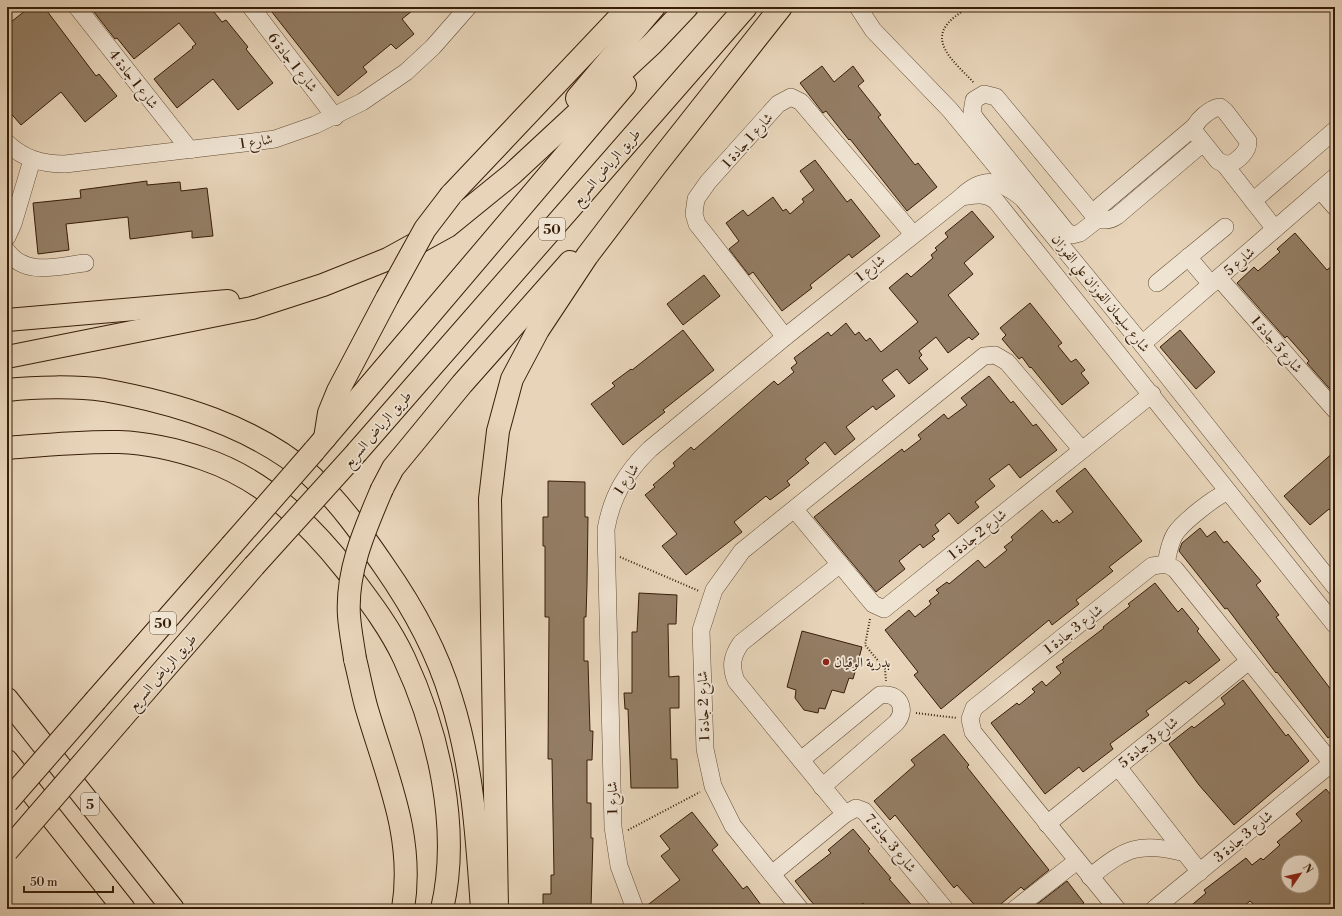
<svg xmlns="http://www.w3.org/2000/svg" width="1342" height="916" font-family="'Libre Bodoni',Amiri,serif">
<rect width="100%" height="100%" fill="#e7d4b9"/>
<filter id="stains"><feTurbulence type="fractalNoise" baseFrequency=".005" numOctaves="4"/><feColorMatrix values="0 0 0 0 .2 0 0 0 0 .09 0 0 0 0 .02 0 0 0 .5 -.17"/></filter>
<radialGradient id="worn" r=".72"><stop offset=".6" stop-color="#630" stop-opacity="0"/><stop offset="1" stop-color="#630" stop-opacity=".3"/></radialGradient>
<g fill="#937d64" stroke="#381e08" fill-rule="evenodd">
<path d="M30,7H44L96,76L99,74L117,96L85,122L61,92L21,125L7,109V25Z"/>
<path d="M100,7H210L222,22L226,20L248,47L246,49L273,83L238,110L213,79L177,108L154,79L193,48L192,47L196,44L179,23L134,59L117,38L115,39L94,12Z"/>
<path d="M268,7H417L402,19L414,34L396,49L391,44L363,67L367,72L338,96Z"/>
<path d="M822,66L834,82L853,66L864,81L858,86L881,115L878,117L915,165L918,163L937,187L907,211L850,139L849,140L826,111L823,113L800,83Z"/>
<path d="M815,160L847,202L851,199L880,236L852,258L849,254L810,285L812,288L782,311L753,272L749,275L729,249L739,241L726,223L743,210L748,216L773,197L783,211L786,209L790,214L804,202L802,199L814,190L800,171Z"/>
<path d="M147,181V185L180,182L181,191L207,188L213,236L192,238V231L130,239L128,217L66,224L69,250L38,254L33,203L81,198L80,190Z"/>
<path d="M972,211L994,237L964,263L973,274L948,295L979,334L972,340L969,337L948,353L936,337L919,351L922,355L919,358L928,369L909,384L897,369L882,380L895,396L876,410L873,406L846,427L855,439L835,455L825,442L805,459L809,463L787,481L790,485L770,500L766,496L734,522L742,532L686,575L662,546L677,534L645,495L655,487L653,485L675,466L673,463L691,447L694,450L774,381L778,385L794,372L791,368L797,363L794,358L828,332L831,336L846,323L855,335L859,332L866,341L870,338L881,352L918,322L889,288L907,273L911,277L933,258L931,255L937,250L935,248L948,237L945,233Z"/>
<path d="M1295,233L1327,270L1335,263V395L1307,363L1309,361L1287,336L1285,338L1237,283L1254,267L1258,271L1280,252L1277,249Z"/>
<path d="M704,275L720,296L683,325L667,304Z"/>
<path d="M1030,303L1062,343L1058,346L1071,362L1076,359L1085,370L1081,373L1089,383L1062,405L1031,367L1030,368L1022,357L1019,359L1002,339L1006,335L1000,328Z"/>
<path d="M683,330L714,370L663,410L665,412L623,445L591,404L615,386L612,383L631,369L632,370Z"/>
<path d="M1180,330L1215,372L1196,389L1160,347Z"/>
<path d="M989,376L1011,403L1013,401L1033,426L1036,424L1057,450L1020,478L1009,464L989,479L995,486L975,502L979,507L958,524L949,513L935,525L939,531L932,536L935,539L923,548L920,544L899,561L905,569L876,592L814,517L902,449L904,452L921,439L918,435L944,414L948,419L967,405L961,398Z"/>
<path d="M1335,451V516L1329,509L1310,525L1284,496Z"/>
<path d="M1085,468L1142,541L1109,567L1113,571L1076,600L1079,604L1052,625L1049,620L941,709L914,675L918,672L885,630L909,610L915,617L931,604L929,601L939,593L936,590L947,582L949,584L978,560L985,568L1007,550L1004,547L1013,540L1011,537L1042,510L1053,523L1057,520L1059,523L1073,512L1056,491Z"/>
<path d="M548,481L585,482V517H588L587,584L586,617H584V661H588L590,731H593L592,760H587V803H591V838H593L591,908L543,907V894H551V875H554L552,759H548L549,617H545V546H543V517H548Z"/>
<path d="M1200,528L1207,537L1215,531L1224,543L1227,541L1261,581L1256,585L1279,615L1276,617L1335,695V733L1328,738L1277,672L1276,673L1227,608L1225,609L1179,551L1182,543Z"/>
<path d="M1155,583L1178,612L1182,608L1199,629L1197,631L1220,660L1189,684L1186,681L1146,711L1149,715L1110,744L1113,749L1083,772L1079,767L1045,794L991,723L1017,703L1019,705L1035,692L1032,689L1042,681L1046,686L1061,673L1056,667L1064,662L1062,660L1104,628L1103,627L1130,606L1128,604Z"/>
<path d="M639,593L677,595L676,624H668L669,677L679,676V708H670L671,759H677L678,788H631L628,709H625L624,693H632V632H637Z"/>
<path d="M802,631L862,647L853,679L849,678L844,693L832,690L825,709L819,708L818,713L804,710L795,698L796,690L787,687Z"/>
<path d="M1243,680L1286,736L1288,734L1309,761L1234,825L1199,785L1169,744L1192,726L1194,728L1225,704L1221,698Z"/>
<path d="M944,734L969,765L967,767L1049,870L1024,890L1021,887L995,909H978L957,885L954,888L895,815L890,820L874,801L915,765L911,760Z"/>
<path d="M1326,789L1335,800V906L1331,909H1259L1250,901L1240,909H1187L1206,893L1204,890L1246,858L1252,865L1261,858L1263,860L1280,845L1277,842L1302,821L1296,814ZM1288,862H1312V886H1288Z"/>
<path d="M692,812L718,845L712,850L743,889L747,886L764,909H645V907L680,880L661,856L670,849L660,836Z"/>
<path d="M853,829L870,849L868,851L891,878L889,879L915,909H868L863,903L856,909H818L810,900L795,881L831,853L828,850Z"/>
<path d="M1067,881L1084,903L1076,909H1039L1036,905Z"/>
</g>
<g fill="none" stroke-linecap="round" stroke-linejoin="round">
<g stroke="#644c34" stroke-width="18">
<g id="minor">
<path d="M77,7L190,150"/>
<path d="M251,7L335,117"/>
<path d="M858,7L873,30L950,110L1142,344L1335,587"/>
<path d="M1220,107L1225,111L1248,141C1249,151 1238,161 1228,165L1218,161L1194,131C1194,121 1211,108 1220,107Z"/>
<path d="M7,143C24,159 42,164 65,164L253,142L275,139L315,125L362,102L406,72L433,47L468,7"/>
<path d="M1225,165L1275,229"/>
<path d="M1320,190L1335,207"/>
<path d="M961,197C975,195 985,192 996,201L1335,625"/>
<path d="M1253,201L1335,130"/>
<path d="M1092,213L1194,127"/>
<path d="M1098,219L1080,233L1072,235L1066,231L975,118L972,112L974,100L984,94L996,97L1092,213C1100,221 1108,222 1117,216L1203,143"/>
<path d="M7,237L13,224L32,160"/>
<path d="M7,251C26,277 57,266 85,263"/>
<path d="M1188,257L1211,284"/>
<path d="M1219,278L1335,410"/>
<path d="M1157,283L1225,227"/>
<path d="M785,337L705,234L697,224L694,214L696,199L708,182L778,104L791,97L801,102L913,234"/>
<path d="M1142,344L1335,177"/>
<path d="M795,510L873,604L884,609L1152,394"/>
<path d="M840,564L741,643C732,656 730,666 736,681L845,814"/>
<path d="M1166,564C1168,554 1169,544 1175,534C1182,523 1215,496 1228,492"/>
<path d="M801,760L880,695C899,692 908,709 896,723L822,787"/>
<path d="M1118,767L1185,853"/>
<path d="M1047,824L1249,661"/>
<path d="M772,874L845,814L856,808L864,811L945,909"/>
<path d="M1090,877C1127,847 1138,842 1185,853L1200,872"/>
<path d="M635,909L619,866L613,827L606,529C612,496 626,472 650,449L785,337L960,198C982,176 998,179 1021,197"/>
<path d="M800,909L733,826L713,786L705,749L701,630L714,590L742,551L984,356L995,355L1007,362L1081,449"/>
<path d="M1015,909L1077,861"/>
<path d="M1117,909L973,732L970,719L974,708L1152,566L1166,564L1175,569L1335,767"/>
<path d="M1154,909L1332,763"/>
</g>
</g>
<g stroke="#381e08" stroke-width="24">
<g id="highway">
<path d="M577,98L654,7"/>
<path d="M451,195L629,7"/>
<path d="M7,320L228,301"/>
<path d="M7,357L252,308L323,285L388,259L448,226L512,174L652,44L687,7"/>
<path d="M7,390C35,387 76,386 104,390C176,403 254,426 310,475C339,501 362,534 384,566C412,606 437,651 451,698C473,767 477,838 482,909"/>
<path d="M325,438L329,413L338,391L387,298"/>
<path d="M7,448C44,445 82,441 119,442C147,443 178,450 204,459C263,479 308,522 346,570C367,598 389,626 404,658C438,731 461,828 442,909"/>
<path d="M314,451L625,85"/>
<path d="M357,452L746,7"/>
<path d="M382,489L393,468L462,384L570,262"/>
<path d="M355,659C359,675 362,691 366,706C386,775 415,836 403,909"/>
<path d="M7,699L173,909"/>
<path d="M96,700L231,546"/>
<path d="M121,719L254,566"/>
<path d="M7,761L124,909"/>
<path d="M497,909L490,499L498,431L512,379L538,330L587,256L657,164L781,7"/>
</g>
</g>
<g stroke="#381e08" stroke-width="2" stroke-dasharray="1 2" stroke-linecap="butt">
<path d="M968,7C961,13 951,18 946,26C931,46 962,69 974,83"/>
<path d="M620,557L699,591"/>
<path d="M870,619L865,645L885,669L886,681"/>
<path d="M916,713L957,718"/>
<path d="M628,830L700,792"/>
</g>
<use href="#minor" stroke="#efe3d2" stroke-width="17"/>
<use href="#highway" stroke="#e7d4b9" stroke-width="22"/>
<g stroke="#381e08" stroke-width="24" stroke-linecap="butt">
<g id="highway-bridge">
<path d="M387,298L425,229L451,195"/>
<path d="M231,546L314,451"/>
<path d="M254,566L357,452"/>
<path d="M355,659C353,645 350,630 349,616C346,571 365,529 382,489"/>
<path d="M7,802L96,700"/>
<path d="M7,851L121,719"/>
</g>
</g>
<use href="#highway-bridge" stroke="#e7d4b9" stroke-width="22"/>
</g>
<circle fill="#8f2418" stroke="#efe3d2" stroke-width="1.5" cx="826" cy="662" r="4"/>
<g text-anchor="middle" stroke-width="3.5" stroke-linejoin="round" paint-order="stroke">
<g fill="#efe3d2" stroke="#6f5945" stroke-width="1">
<rect x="539" y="218" width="26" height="22" rx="3"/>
<rect x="150" y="612" width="26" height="22" rx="3"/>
<rect x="81" y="793" width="18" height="22" rx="3"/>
</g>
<g font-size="13" font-weight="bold" fill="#381e08">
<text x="552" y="234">50</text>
<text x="163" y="628">50</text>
<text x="90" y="809">5</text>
</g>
<g font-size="14" fill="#381e08" stroke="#efe3d2">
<text transform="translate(293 62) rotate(52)" y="5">شارع 1 جادة 6</text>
<text transform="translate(134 79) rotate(52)" y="5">شارع 1 جادة 4</text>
<text transform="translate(747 140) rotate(-48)" y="5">شارع 1 جادة 1</text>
<text transform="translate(256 141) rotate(-9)" y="5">شارع 1</text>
<text transform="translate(606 167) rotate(-49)" y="5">طريق الرياض السريع</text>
<text transform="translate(1239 261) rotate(-41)" y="5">شارع 5</text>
<text transform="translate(870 268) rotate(-39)" y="5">شارع 1</text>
<text transform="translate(1101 293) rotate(51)" y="5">شارع سليمان الفوزان علي الفوزان</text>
<text transform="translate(1277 344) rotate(49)" y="5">شارع 5 جادة 1</text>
<text transform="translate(377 429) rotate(-49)" y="5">طريق الرياض السريع</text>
<text transform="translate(626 479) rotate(-57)" y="5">شارع 1</text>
<text transform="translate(977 534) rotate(-39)" y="5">شارع 2 جادة 1</text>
<text transform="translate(1073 629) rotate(-38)" y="5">شارع 3 جادة 1</text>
<text transform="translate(162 672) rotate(-49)" y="5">طريق الرياض السريع</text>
<text transform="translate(703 706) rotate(-92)" y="5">شارع 2 جادة 1</text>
<text transform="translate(1148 742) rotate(-39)" y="5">شارع 3 جادة 5</text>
<text transform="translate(612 798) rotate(-91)" y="5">شارع 1</text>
<text transform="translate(1243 836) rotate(-40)" y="5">شارع 3 جادة 3</text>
<text transform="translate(891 843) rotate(50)" y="5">شارع 3 جادة 7</text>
</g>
<g font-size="14" fill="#381e08" stroke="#efe3d2" text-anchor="start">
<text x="834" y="667">بدرية الوقيان</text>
</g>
</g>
<rect width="1342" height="916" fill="none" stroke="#e7d4b9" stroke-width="24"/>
<rect x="8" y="8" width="1326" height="900" fill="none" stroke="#381e08" stroke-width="2"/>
<rect x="12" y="12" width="1318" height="892" fill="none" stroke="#381e08"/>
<g transform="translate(1300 874) rotate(56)"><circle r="19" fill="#efe3d2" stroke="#a69481"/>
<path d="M0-3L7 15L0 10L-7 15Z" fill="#8f2418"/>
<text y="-6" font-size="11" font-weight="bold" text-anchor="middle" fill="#381e08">N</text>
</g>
<path d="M24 886v6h89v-6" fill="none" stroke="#381e08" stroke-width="2"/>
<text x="30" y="886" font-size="12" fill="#381e08" stroke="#efe3d2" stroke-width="3" paint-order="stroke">50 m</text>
<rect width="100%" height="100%" filter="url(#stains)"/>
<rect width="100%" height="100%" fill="url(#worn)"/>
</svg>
